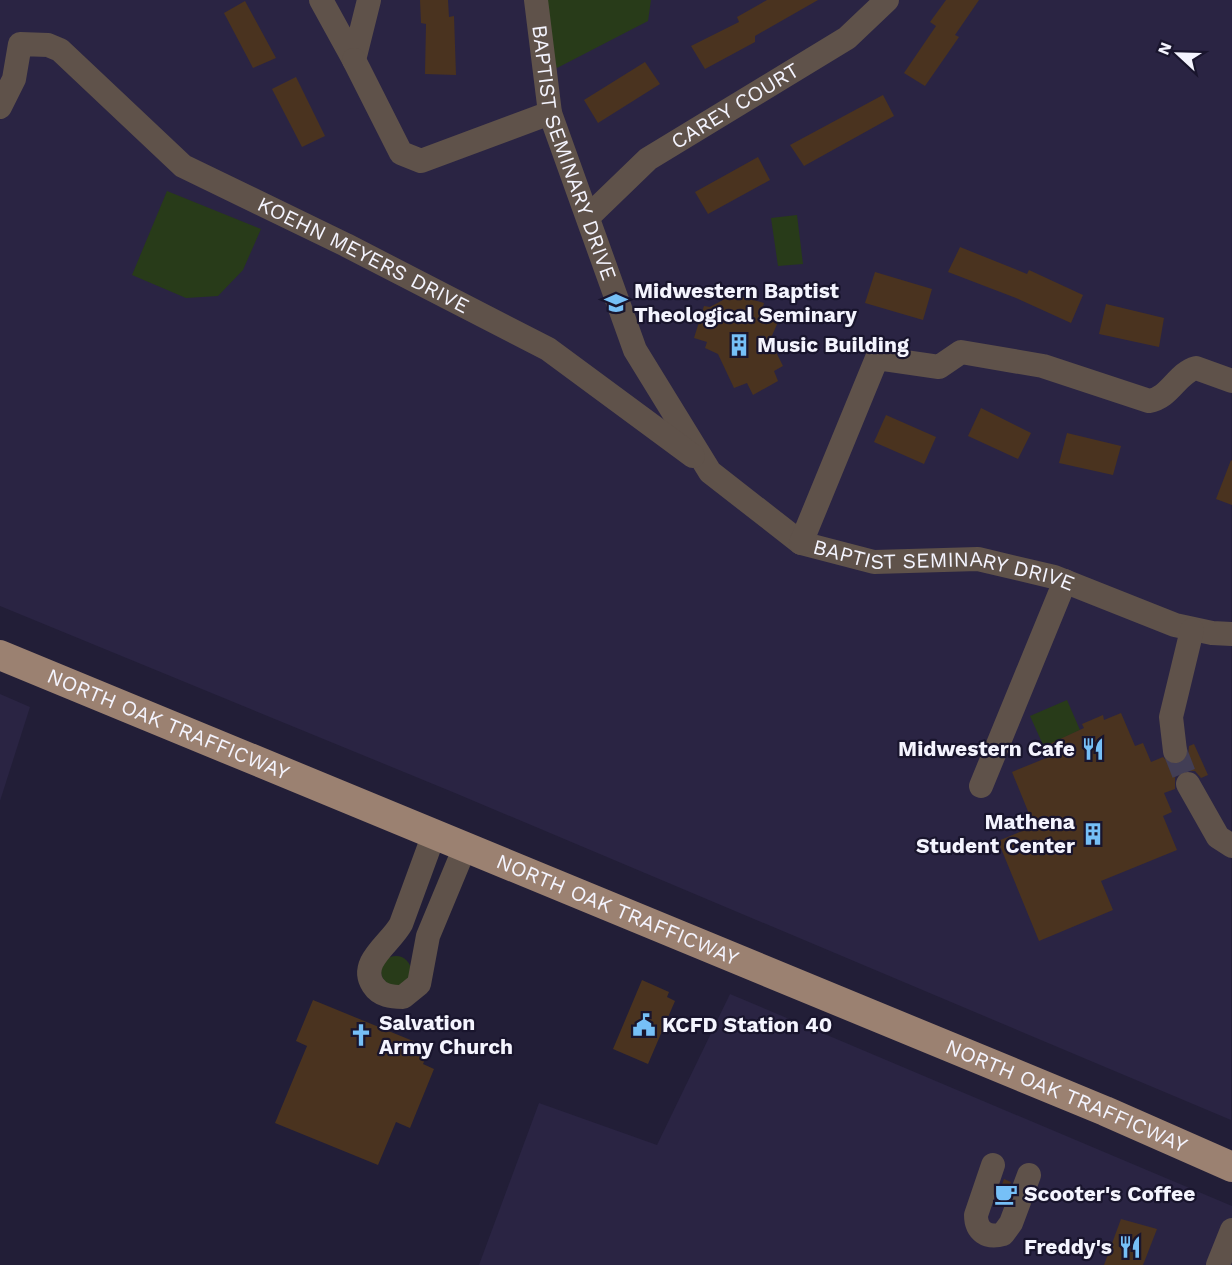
<svg xmlns="http://www.w3.org/2000/svg" width="1232" height="1265" font-family="'Work Sans',sans-serif">
<rect width="100%" height="100%" fill="#221e37"/>
<g fill="#2a2443">
<path d="M0,0H1232L1231,1120L455,793L0,606Z"/>
<path d="M0,694L30,707L0,801Z"/>
<path d="M730,994L1232,1206V1265H479L539,1103L657,1145Z"/>
</g>
<g fill="#283b19">
<path d="M546,0H651L648,21L557,68L550,58Z"/>
<path d="M167,191L261,229L243,270L218,296L186,298L132,275Z"/>
<path d="M797,215L803,264L778,266L771,218Z"/>
<path d="M1067,700L1080,730L1044,747L1030,716Z"/>
<circle cx="396" cy="971" r="15"/>
</g>
<g fill="#4a331f">
<path d="M420,0H448L449,17L454,16L456,75L425,74L426,24L421,23Z"/>
<path d="M767,0H818L755,36V42L705,69L691,46L739,22L737,17Z"/>
<path d="M946,0H979L955,35L959,37L925,86L904,73L936,26L930,22Z"/>
<path d="M245,1L276,58L253,68L224,13Z"/>
<path d="M645,62L660,84L598,123L584,100Z"/>
<path d="M296,77L325,136L302,147L272,89Z"/>
<path d="M883,95L894,116L804,166L790,145Z"/>
<path d="M758,157L770,180L708,214L695,192Z"/>
<path d="M960,247L1027,274L1029,270L1083,295L1071,323L1016,298L948,272Z"/>
<path d="M875,272L932,289L923,320L865,303Z"/>
<path d="M734,294L764,303L761,314L778,322L770,340L783,366L774,371L778,381L753,395L747,383L734,388L718,354L705,348L707,342L694,338L704,306L710,307Z"/>
<path d="M1106,304L1164,318L1159,347L1099,334Z"/>
<path d="M981,408L1031,433L1018,459L968,436Z"/>
<path d="M886,415L936,437L924,464L874,442Z"/>
<path d="M1067,433L1121,446L1113,475L1059,463Z"/>
<path d="M1231,460L1232,461V505L1216,499Z"/>
<path d="M1121,713L1135,746L1143,743L1151,762L1163,757L1170,764L1183,763L1188,756L1189,746L1194,744L1208,775L1201,778L1195,771H1182L1175,777V789L1164,793L1172,812L1163,816L1177,850L1101,881L1113,910L1039,941L998,841L1034,826L1012,772L1051,756L1047,745L1084,728L1082,724L1103,715L1104,720Z"/>
<path d="M642,980L669,992L667,997L675,1001L648,1064L613,1049Z"/>
<path d="M313,1000L430,1048L423,1064L434,1069L410,1128L396,1122L378,1165L275,1123L307,1046L296,1041Z"/>
<path d="M1004,1179L1011,1182L1002,1207L995,1204Z"/>
<path d="M1121,1219L1157,1229L1143,1265H1104Z"/>
</g>
<g fill="none" stroke-linecap="round" stroke-linejoin="round">
<path stroke="#423e55" stroke-width="24" stroke-dasharray="24 12" stroke-linecap="butt" d="M1175,751L1188,784"/>
<g stroke="#5f524a" stroke-width="24">
<path d="M321,0L354,60L369,0"/>
<path id="s1" d="M536,0L550,113L635,350L710,472L801,543L874,562L978,559L1054,577L1175,625L1212,633L1232,634"/>
<path d="M354,60L401,153L421,161L550,113"/>
<path id="s2" d="M0,107L14,79L20,44L48,45L60,50L183,166L346,245L548,349L693,456"/>
<path id="s3" d="M589,216L648,159L847,38L887,0"/>
<path d="M801,543L877,358L939,367L961,352L1043,366L1149,401C1170,398 1177,373 1196,368L1232,381"/>
<path d="M1175,751L1171,717L1192,630"/>
<path d="M1188,784L1218,837L1232,846"/>
<path d="M981,786L1065,581"/>
<path d="M434,834L401,924C391,943 358,962 373,985C380,996 392,997 403,997L419,984L428,936L465,847"/>
<path d="M993,1165L976,1215C976,1231 987,1239 1003,1234L1011,1223L1029,1175"/>
<path d="M1218,1265L1232,1230"/>
</g>
<path stroke="#9b8171" stroke-width="30" id="s4" d="M0,655L1105,1111L1232,1167"/>
</g>
<defs>
<g id="university-bare" transform="scale(1.8)"><path d="M0-5L7-2L0 1L-7-2ZM-4 1L0 2.5L4 1V4Q0 6-4 4Z" fill="#76c0f7" stroke="#19152d" stroke-width="2.5" paint-order="stroke"/></g>
<g id="building-bare" transform="scale(1.8)"><path d="M-4-6H4V6H1V3H-1V6H-4ZM-2.5-4.3h1.7v1.8h-1.7ZM.8-4.3h1.7v1.8H.8ZM-2.5-1h1.7V.8h-1.7ZM.8-1h1.7V.8H.8Z" fill="#76c0f7" stroke="#19152d" stroke-width="2.5" paint-order="stroke"/></g>
<g id="restaurant-bare" transform="scale(1.8)"><path d="M-5-6h1v4h1v-4h1v4h1v-4h1v5L-1.5 .5V6h-2V.5L-5-1ZM5-6V6H3V1.5H1.5Q1.5-4 5-6Z" fill="#76c0f7" stroke="#19152d" stroke-width="2.5" paint-order="stroke"/></g>
<g id="civic-bare" transform="scale(1.8)"><path d="M-.6-6.5H3V-4.5H.6V-3L4-1V1h2V6H-6V1h2V-1L-.6-3ZM-1.2 2.5V6h2.4V2.5Z" fill="#76c0f7" stroke="#19152d" stroke-width="2.5" paint-order="stroke"/></g>
<g id="church-bare" transform="scale(1.8)"><path d="M-1.2-6h2.4v3.5h3.3v2.4h-3.3V6h-2.4V-.1h-3.3v-2.4h3.3Z" fill="#76c0f7" stroke="#19152d" stroke-width="2.5" paint-order="stroke"/></g>
<g id="cafe-bare" transform="scale(1.8)"><path d="M-5.5-4.5H6V0H3Q3 3.5 0 3.5H-2.5Q-5.5 3.5-5.5 0ZM3-3.2v2h1.7v-2ZM-6 4.5H4V6H-6Z" fill="#76c0f7" stroke="#19152d" stroke-width="2.5" paint-order="stroke"/></g>
</defs>
<g fill-rule="evenodd">
<use href="#university-bare" x="616" y="303"/>
<use href="#building-bare" x="739" y="345"/>
<use href="#restaurant-bare" x="1093" y="749"/>
<use href="#building-bare" x="1093" y="834"/>
<use href="#civic-bare" x="644" y="1025"/>
<use href="#church-bare" x="361" y="1035"/>
<use href="#cafe-bare" x="1006" y="1194"/>
<use href="#restaurant-bare" x="1130" y="1247"/>
</g>
<g text-anchor="middle" stroke-width="4.5" stroke-linejoin="round" paint-order="stroke">
<g font-size="21" fill="#f4f4fe" stroke="#19152d">
<text dy="7" stroke="none"><textPath href="#s3" startOffset="184">CAREY COURT</textPath></text>
<text dy="7" stroke="none"><textPath href="#s1" startOffset="158">BAPTIST SEMINARY DRIVE</textPath></text>
<text dy="7" stroke="none"><textPath href="#s2" startOffset="478">KOEHN MEYERS DRIVE</textPath></text>
<text dy="7" stroke="none"><textPath href="#s1" startOffset="770">BAPTIST SEMINARY DRIVE</textPath></text>
<text dy="7" stroke="none"><textPath href="#s4" startOffset="182">NORTH OAK TRAFFICWAY</textPath></text>
<text dy="7" stroke="none"><textPath href="#s4" startOffset="668">NORTH OAK TRAFFICWAY</textPath></text>
<text dy="7" stroke="none"><textPath href="#s4" startOffset="1154">NORTH OAK TRAFFICWAY</textPath></text>
</g>
<g font-size="21" font-weight="bold" fill="#f4f4fe" stroke="#19152d" text-anchor="start">
<text x="634" y="298">Midwestern Baptist<tspan x="634" dy="24">Theological Seminary</tspan></text>
<text x="757" y="352">Music Building</text>
<text x="1075" y="756" text-anchor="end">Midwestern Cafe</text>
<text x="1075" y="829" text-anchor="end">Mathena<tspan x="1075" dy="24">Student Center</tspan></text>
<text x="379" y="1030">Salvation<tspan x="379" dy="24">Army Church</tspan></text>
<text x="662" y="1032">KCFD Station 40</text>
<text x="1024" y="1201">Scooter's Coffee</text>
<text x="1112" y="1254" text-anchor="end">Freddy's</text>
</g>
</g>
<g transform="translate(1178 54) rotate(292)" stroke="#19152d" stroke-width="4.5" paint-order="stroke">
<path d="M0-4.5L10 22L0 15L-10 22Z" fill="#f4f4fe"/>
<text y="-9" font-size="16" font-weight="bold" text-anchor="middle" fill="#f4f4fe">N</text>
</g>
</svg>
